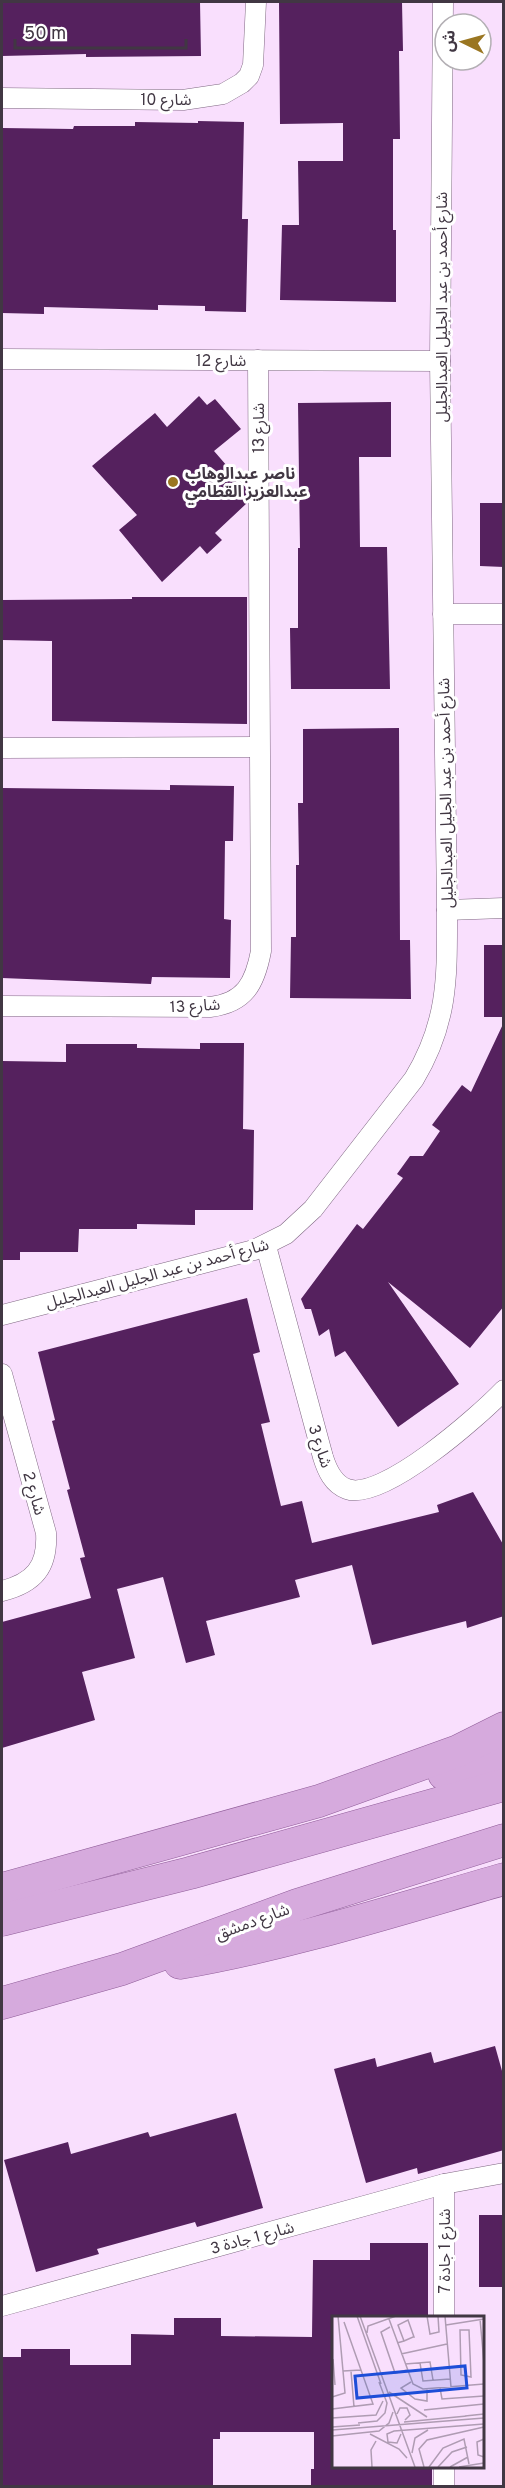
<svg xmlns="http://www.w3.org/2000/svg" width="505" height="2488" font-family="Overpass,'Noto Sans Arabic',sans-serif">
<rect width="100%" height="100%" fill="#f9dffd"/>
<g fill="#55215e">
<path d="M2,2H200L201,56L86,57V54L2,56Z"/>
<path d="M279,2H402L403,51H399L400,139H393V230H396V302L280,300L282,225H299L298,161H343V123L280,124Z"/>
<path d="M198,121L244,122L242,219H248L246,312L205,311V306L158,305V310L44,307V314L2,313V128L73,129L74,126H135V122L198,123Z"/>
<path d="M199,396L207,405L215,399L241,429L214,451L247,489V503L215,533L222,540L207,554L200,546L162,582L119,530L137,515L92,466L155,413L167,427Z"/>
<path d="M391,402V457H359L360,547H387L390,689H291L290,628H298V548H300L298,403Z"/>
<path d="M480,503H504V567L480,566Z"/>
<path d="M132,597H247V724L52,721V641L2,640V600L132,599Z"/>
<path d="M399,728L400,940H410L411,999L290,998L291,937H296V865H299L298,803H303V729Z"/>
<path d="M170,785L234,786L233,841H225L224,919L231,920L230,978L152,977L151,984L2,978V788L170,790Z"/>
<rect x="484" y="945" width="20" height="72"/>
<path d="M504,1022V1306L470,1348L388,1282L459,1384L426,1407L424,1405L426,1407L398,1427L345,1351L335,1357L329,1329L319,1336L311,1309H305L301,1299L357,1224L363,1229L403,1178L397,1174L410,1156H423L440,1131L432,1125L462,1085L471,1092Z"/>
<path d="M200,1043H244L243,1129L254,1130L253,1210H195V1225L137,1224V1229H79L78,1252H20V1260H2V1061L66,1062V1044H137V1048L200,1049Z"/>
<path d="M247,1298L260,1352L253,1354L270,1422L261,1424L281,1506L302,1501L312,1543L439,1512L437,1505L473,1492L504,1546V1616L467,1628L466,1621L372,1645L352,1565L295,1580L300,1597L206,1621L215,1655L186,1663L163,1577L117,1589L135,1658L82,1672L95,1720L2,1748V1622L91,1598L80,1558L85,1557L67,1490L70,1489L52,1421L55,1420L38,1352Z"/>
<path d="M495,2046L504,2078V2150L418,2174L417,2168L366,2183L334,2069L375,2058L377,2067L431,2052L434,2063Z"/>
<path d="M236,2113L263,2208L197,2227L195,2222L97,2249L99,2254L36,2272L4,2160L68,2142L71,2154L148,2132L150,2137Z"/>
<rect x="479" y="2215" width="25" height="72"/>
<path d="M370,2243H428V2317H334V2469H374V2466H432V2487H311V2469H314V2432H220V2439H213V2487H2V2357H21V2349H70V2365H131V2334L174,2335V2318H221V2336L312,2337L313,2260H370Z"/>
</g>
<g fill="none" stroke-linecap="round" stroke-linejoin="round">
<g stroke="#7f6882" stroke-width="21">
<g id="street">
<path d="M2,98L183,100L223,94L242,83L249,76L253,65L256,2"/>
<path d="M2,359L440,361"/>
<path d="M443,614H504"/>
<path d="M2,748L259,747"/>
<path d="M447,910L504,908"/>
<path d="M2,1006L210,1007C245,1003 255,983 261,951L258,360"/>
<path d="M266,1246L323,1457C327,1470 333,1484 347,1489C382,1502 479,1416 504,1390"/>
<path d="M2,1315L254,1250L286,1234L313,1209L414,1079C449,1021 447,975 447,910L440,361L443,2"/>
<path d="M2,1374L46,1533C48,1567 34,1583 2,1591"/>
<path d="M2,2306L444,2184L504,2173"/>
<path d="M444,2317V2184"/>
<path d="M444,2486V2466"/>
</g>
</g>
<g stroke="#905d99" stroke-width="33">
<g id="primary">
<path d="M444,1774L504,1757"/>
<path d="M2,1889L319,1801L458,1751L504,1728"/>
<path d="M2,1920L190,1873L504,1785"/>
<path d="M180,1963C290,1944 396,1910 504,1879"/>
<path d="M2,2003L122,1969L297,1905L504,1840"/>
</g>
</g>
<use href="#street" stroke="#fff" stroke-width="20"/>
<use href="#primary" stroke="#d6aadd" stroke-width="32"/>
</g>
<circle fill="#9a7621" stroke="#fff" stroke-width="2" cx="173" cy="482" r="6"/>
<g text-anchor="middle" stroke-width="6" stroke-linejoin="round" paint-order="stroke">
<g font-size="16" fill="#413743" stroke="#fff">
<text x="166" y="105">شارع 10</text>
<text transform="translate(441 307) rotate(-90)" y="6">شارع أحمد بن عبد الجليل العبدالجليل</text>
<text x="221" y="366">شارع 12</text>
<text transform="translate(258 428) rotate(-90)" y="6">شارع 13</text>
<text transform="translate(445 793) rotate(-91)" y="6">شارع أحمد بن عبد الجليل العبدالجليل</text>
<text transform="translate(195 1005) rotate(-3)" y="6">شارع 13</text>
<text transform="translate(157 1273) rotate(-15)" y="6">شارع أحمد بن عبد الجليل العبدالجليل</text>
<text transform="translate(321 1446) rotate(72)" y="6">شارع 3</text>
<text transform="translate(35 1493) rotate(74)" y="6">شارع 2</text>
<text transform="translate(252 1921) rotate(-20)" y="6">شارع دمشق</text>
<text transform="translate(252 2237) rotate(-15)" y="6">شارع 1 جادة 3</text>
<text transform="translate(444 2251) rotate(-90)" y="6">شارع 1 جادة 7</text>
</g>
<g font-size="16" font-weight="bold" fill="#413743" stroke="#fff" text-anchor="start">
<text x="185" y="479">ناصر عبدالوهاب<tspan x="185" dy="18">عبدالعزيز القطامي</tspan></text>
</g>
</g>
<g transform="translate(332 2316)">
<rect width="152" height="152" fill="#f9dffd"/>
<path fill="none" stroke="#af9cb3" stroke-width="1.5" d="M25,0L49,68M28,0L83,151M95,0L98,18L107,16L106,0M113,0L119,71M57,3L81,68L91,73L152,68M148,3L152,47M114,9L152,3M58,11L49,16L63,57L75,54M128,14H137L139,61L129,59ZM35,17L36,10L64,0M65,27L72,25L81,21H82L76,4L66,9L72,25M69,38L115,28M1,43L3,69M88,47L91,65L118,63M73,48L98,46L101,64M11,55L29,54M19,55L22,91M79,66L69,72L83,83L95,85V73M108,72L110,83L152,80M57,76L95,101M0,81L13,77L6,0M0,93L41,88L12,6M92,94L152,88M65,98L68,92H75L78,99L73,104M133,100L152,98M0,102L44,99L51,85M72,106L135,100M26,107L45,105L53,97L55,87L47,66M0,111L28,109M0,114L152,102M38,118L67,133L75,142M69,118L65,127L56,126L55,118L62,115L152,108M0,120L47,115L57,107L61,96M152,123L145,126L146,139L152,141M80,137L83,122L96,114M40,151L39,134L44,125M92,151L87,133L95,124L152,111M97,151L111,132L132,123L137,148M106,151L120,136L135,131M118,151L136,141M127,151L152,147"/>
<path fill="#1d4ed8" fill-opacity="0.15" stroke="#1d4ed8" stroke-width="3" d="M133,50L135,72L25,82L23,60Z"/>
<rect width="152" height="152" fill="none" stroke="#413743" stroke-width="3"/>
</g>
<rect width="505" height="2488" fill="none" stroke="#413743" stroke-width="6"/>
<g transform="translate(463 42) rotate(275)"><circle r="28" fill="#ffffff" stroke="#b3afb4" stroke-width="1.5"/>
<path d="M0-4.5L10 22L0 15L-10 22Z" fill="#9a7621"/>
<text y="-9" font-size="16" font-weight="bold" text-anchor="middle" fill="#413743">ش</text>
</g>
<path d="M15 39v9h171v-9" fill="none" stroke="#413743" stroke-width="3"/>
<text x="24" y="39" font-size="18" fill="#413743" stroke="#ffffff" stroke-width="4.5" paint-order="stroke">50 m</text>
</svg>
